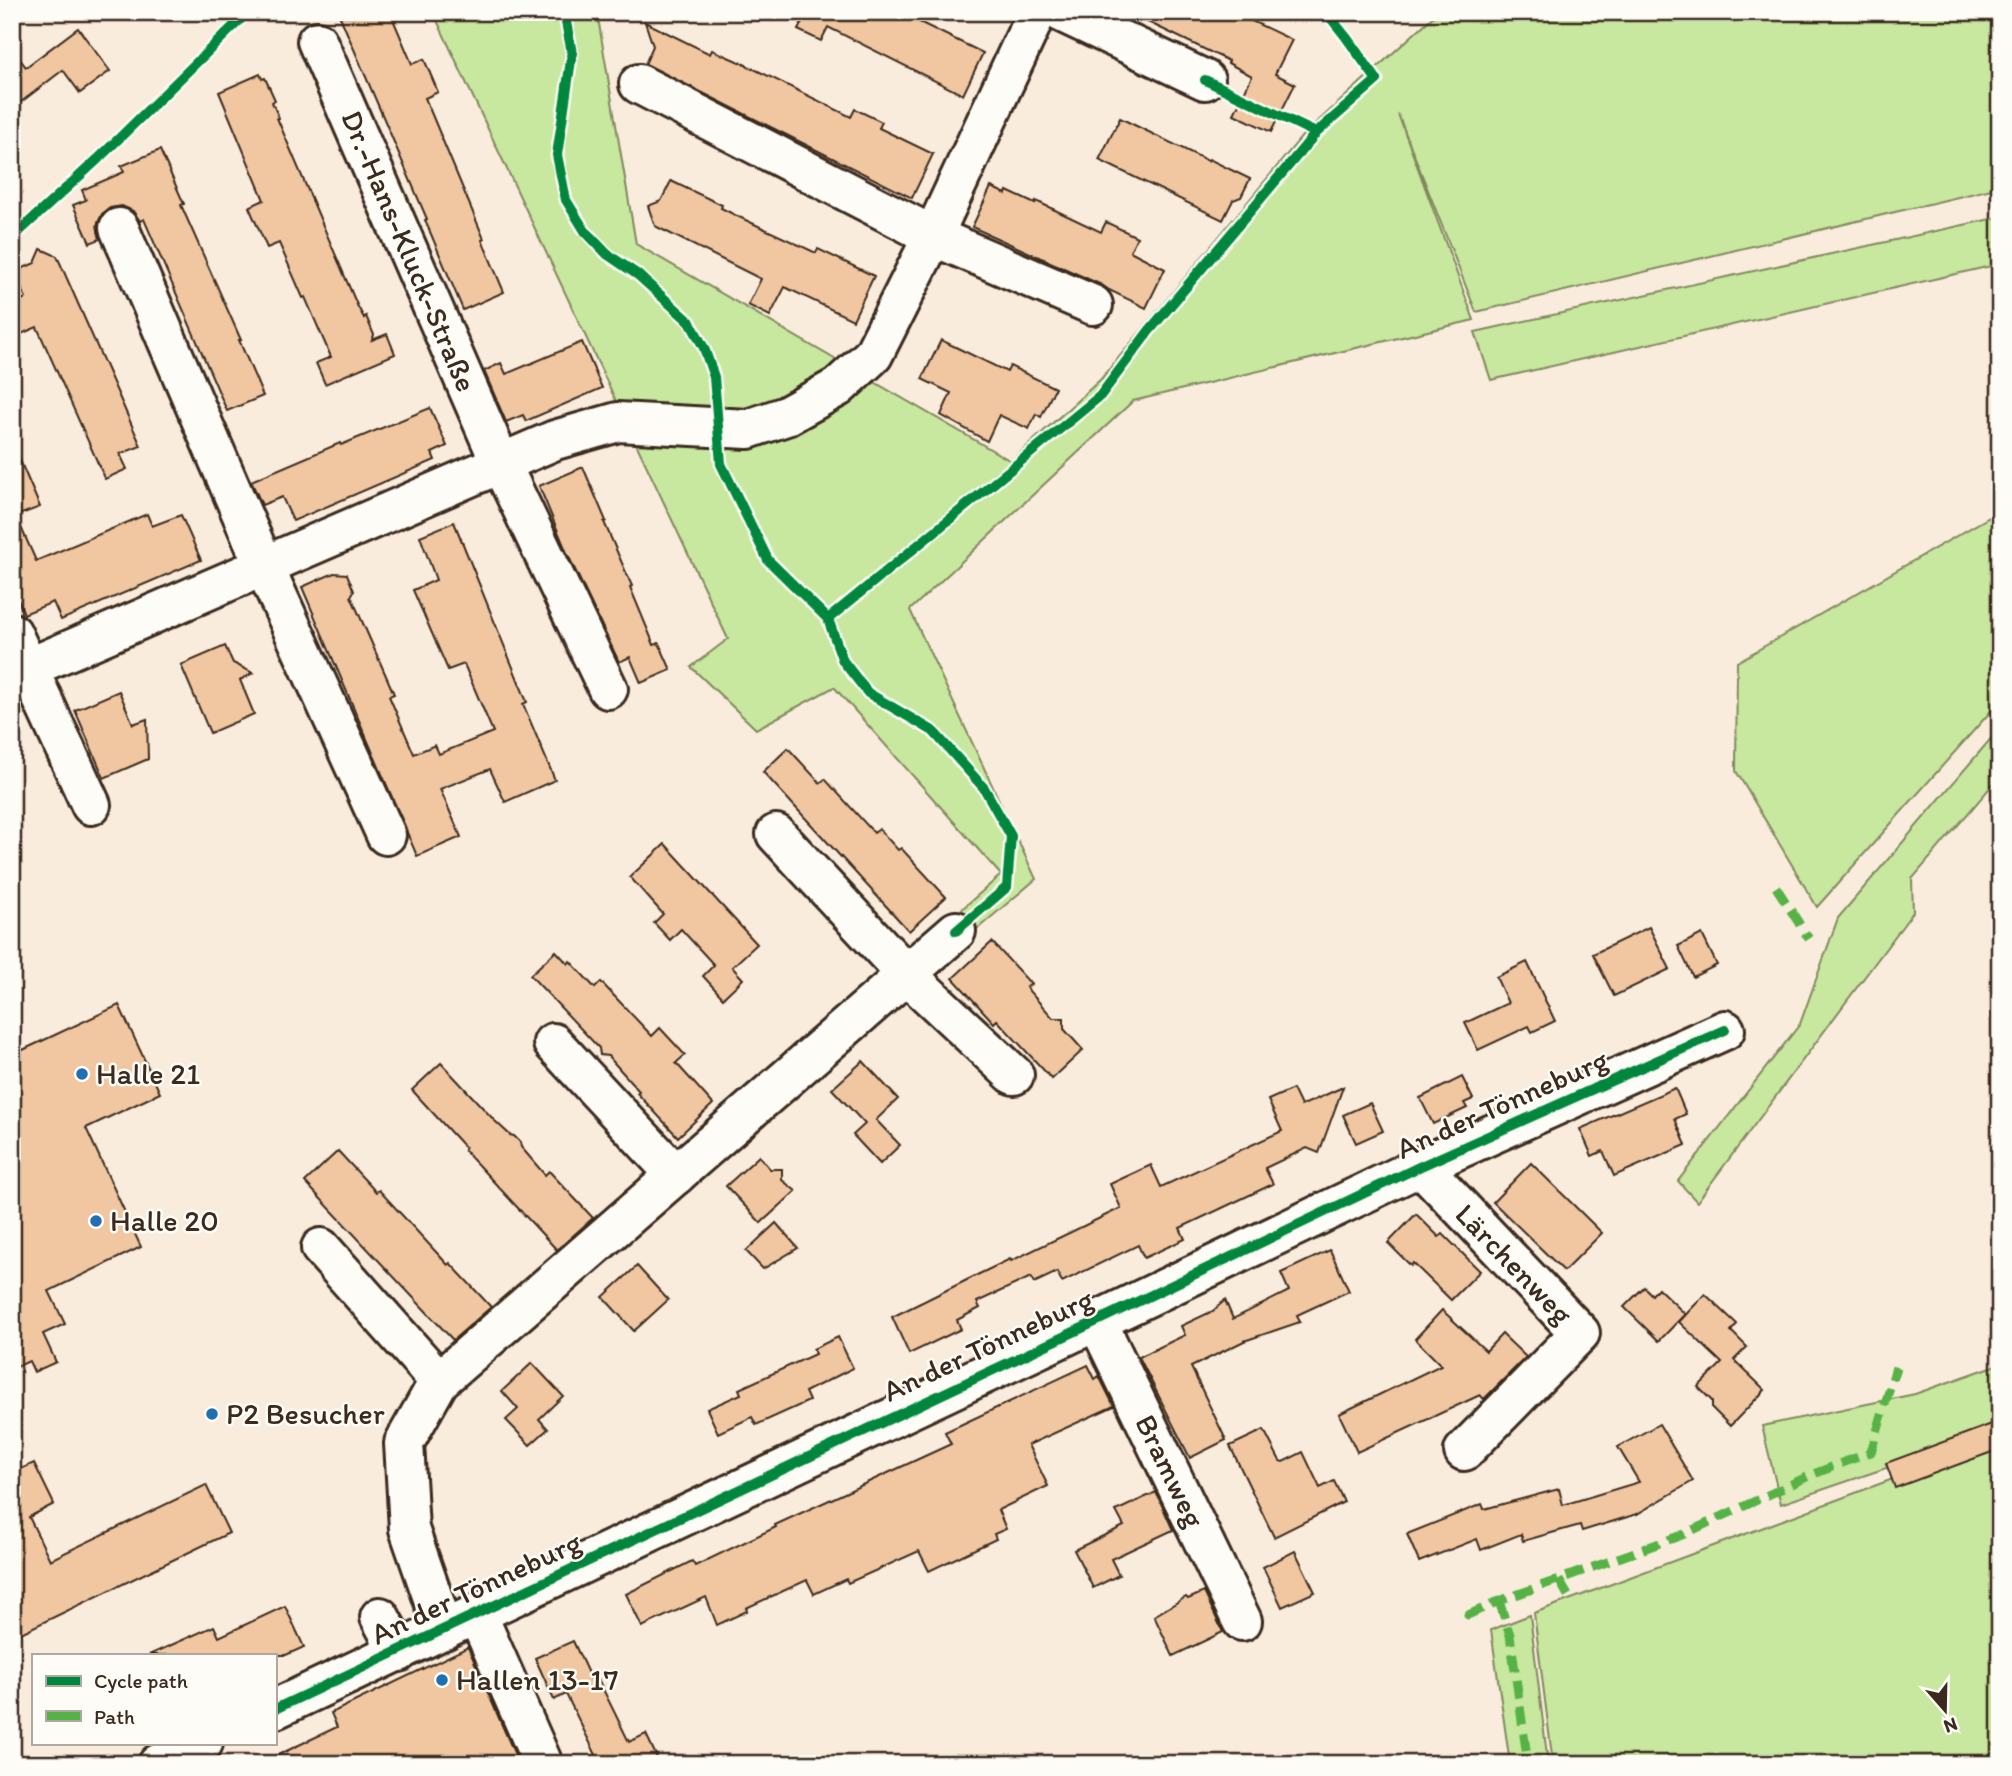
<svg xmlns="http://www.w3.org/2000/svg" width="2012" height="1776" font-family="Itim,sans-serif">
<rect width="100%" height="100%" fill="#f9ecdd"/>
<filter id="ink" filterUnits="userSpaceOnUse"><feTurbulence type="fractalNoise" baseFrequency=".0143" numOctaves="2"/><feDisplacementMap in="SourceGraphic" scale="14" xChannelSelector="R" yChannelSelector="G"/><feConvolveMatrix kernelMatrix="1 2 1 2 8 2 1 2 1" color-interpolation-filters="sRGB"/></filter>
<g filter="url(#ink)">
<g fill="#c8e79f" stroke="#82885e" stroke-width="2">
<path d="M433,12H597L636,244L1011,461L1101,379L1303,135L1438,12H2000V187L1476,312L1398,114L1474,320L1133,401L910,610L1036,879L935,965L917,948L1001,875L834,687L756,729L691,667L728,639Z"/>
<path d="M2000,217V264L1491,380L1475,332Z"/>
<path d="M2000,511V701L1817,907L1736,771L1737,662Z"/>
<path d="M2000,728V776L1912,879L1913,912L1697,1202L1678,1181L1800,1024L1838,918Z"/>
<path d="M2000,1364V1429L1781,1504L1762,1426L1915,1394Z"/>
<path d="M2000,1439V1764H1553L1534,1613Z"/>
<path d="M1530,1615L1548,1764H1510L1491,1630Z"/>
</g>
<g fill="#f1c7a1" stroke="#3b2a1e" stroke-width="2">
<path d="M338,12H390L412,64L424,59L438,92L425,98L484,239L482,240L504,292L463,310L425,220L427,219Z"/>
<path d="M798,12H899L983,53L963,95L828,27L821,41L798,30L805,16Z"/>
<path d="M1127,12H1233L1292,40L1275,74L1295,84L1271,132L1234,114L1252,76L1228,63L1229,61Z"/>
<path d="M645,22L710,54L712,50L744,64L851,117L855,109L882,122L879,128L933,154L912,198L645,64L653,46Z"/>
<path d="M78,28L110,71L80,93L63,70L12,109V49L26,67Z"/>
<path d="M260,74L262,79L265,78L275,100L272,102L279,118H277L357,305L364,318L366,316L374,335L372,340L387,334L395,354L325,384L316,363L331,357L305,297L303,298L279,243L267,248L249,207L264,200L219,92Z"/>
<path d="M1120,118L1208,161L1209,159L1250,179L1241,197L1233,200L1223,220L1099,160Z"/>
<path d="M160,150L184,204L181,205L241,340H239L263,396L227,411L144,219L140,221L133,211L122,206L110,208L102,214L97,225L100,239L90,243L73,205L86,200L82,190L124,172L121,166Z"/>
<path d="M671,181L722,205L721,208L737,216L816,253L818,249L874,276L853,320L785,287L770,316L748,305L761,279L655,226L648,206L661,201Z"/>
<path d="M991,187L1006,194L1007,191L1035,204L1036,201L1101,232L1106,222L1137,237L1130,251L1165,269L1146,308L1109,290L1102,285L972,227Z"/>
<path d="M41,249L57,256L141,446L120,454L127,469L105,479L37,327L12,338V304L26,298L14,272L35,263Z"/>
<path d="M941,340L1007,372L1010,366L1055,388L1041,417L1036,414L1029,429L999,415L987,441L941,415L951,393L922,379Z"/>
<path d="M582,342L602,388L526,421L523,415L506,422L484,371L501,363L506,374Z"/>
<path d="M430,408L447,446L432,453L435,460L293,521L282,497L262,505L251,481L340,443L341,445Z"/>
<path d="M12,442L40,507L16,516L36,561L147,514L152,526L181,515L201,560L61,620L53,602L24,614L12,586Z"/>
<path d="M583,467L606,521L604,522L632,586L630,587L654,645L659,643L671,670L641,683L630,657L619,662L567,553L539,486Z"/>
<path d="M454,522L527,702L523,704L555,780L505,802L490,769L440,789L461,837L417,856L302,587L334,573L347,574L354,591L351,596L394,694L389,696L414,754L435,745L439,754L493,732L464,664L448,670L413,590L436,580L420,536Z"/>
<path d="M225,646L233,663L253,673L240,680L254,714L210,733L181,665Z"/>
<path d="M119,691L133,724L147,719L148,759L104,778L75,710Z"/>
<path d="M788,748L820,783L825,779L874,833L879,829L898,850L901,848L946,897L909,931L763,772Z"/>
<path d="M665,844L757,944L732,967L743,979L723,998L703,976L714,965L681,929L670,940L654,923L663,914L630,877Z"/>
<path d="M1649,927L1670,969L1614,996L1593,954Z"/>
<path d="M1702,934L1717,965L1693,977L1678,946Z"/>
<path d="M992,942L1031,984L1027,987L1029,991L1053,1018H1064V1029L1083,1050L1052,1079L997,1020L994,1023L953,978Z"/>
<path d="M556,951L568,964L570,961L595,988L601,982L652,1036L660,1028L685,1055L676,1063L713,1104L678,1137L637,1093L639,1091L608,1056L600,1055L599,1048L530,975Z"/>
<path d="M1527,962L1555,1021L1532,1032L1529,1026L1478,1050L1465,1023L1508,1003L1496,977Z"/>
<path d="M119,1005L160,1093L86,1128L141,1247L49,1291L65,1324L43,1334L56,1362L34,1372L29,1361L12,1369V1055Z"/>
<path d="M863,1061L898,1099L876,1120L900,1145L880,1164L853,1135L865,1124L832,1089Z"/>
<path d="M441,1063L495,1121L510,1135L514,1136L520,1142L521,1147L545,1175L549,1171L593,1218L557,1250L464,1150L465,1148L412,1090Z"/>
<path d="M1462,1077L1473,1099L1464,1103L1467,1108L1433,1124L1420,1098Z"/>
<path d="M1343,1087L1319,1153L1307,1148L1265,1168L1273,1184L1180,1228L1185,1239L1144,1258L1138,1245L1062,1282L1057,1272L1034,1283L1031,1277L977,1302L980,1308L957,1320L961,1329L909,1354L892,1317L975,1276L1010,1259L1011,1261L1121,1208L1110,1184L1151,1165L1161,1187L1282,1131L1268,1100L1293,1089L1301,1106Z"/>
<path d="M1675,1088L1686,1114L1675,1119L1686,1145L1614,1176L1603,1151L1592,1156L1580,1129Z"/>
<path d="M1370,1103L1383,1131L1356,1143L1343,1115Z"/>
<path d="M338,1151L376,1192L379,1190L448,1265L450,1263L491,1307L453,1340L305,1182Z"/>
<path d="M759,1156L770,1169H782V1180L796,1191L761,1223L726,1186Z"/>
<path d="M1531,1163L1602,1233L1564,1271L1493,1202Z"/>
<path d="M1416,1214L1439,1237L1443,1234L1480,1271L1451,1300L1413,1263L1411,1266L1388,1243Z"/>
<path d="M776,1223L798,1248L763,1269L746,1251Z"/>
<path d="M1330,1250L1349,1291L1297,1315L1300,1322L1244,1341L1191,1367L1226,1440L1190,1458L1139,1357L1185,1335L1181,1326L1213,1311L1225,1300L1233,1319L1289,1291L1281,1273Z"/>
<path d="M637,1266L668,1300L634,1331L603,1297Z"/>
<path d="M1644,1287L1652,1295L1658,1288L1685,1314L1659,1341L1624,1307Z"/>
<path d="M1705,1294L1737,1324L1731,1331L1747,1347L1734,1360L1765,1390L1730,1426L1712,1408V1401L1698,1387L1722,1363L1679,1322Z"/>
<path d="M1442,1310L1486,1351L1502,1334L1526,1357L1484,1399L1480,1395L1357,1452L1339,1414L1441,1365L1415,1339Z"/>
<path d="M838,1337L853,1368L805,1392L809,1401L756,1425L752,1417L718,1433L707,1409L741,1394L739,1389L815,1354L813,1349Z"/>
<path d="M532,1363L563,1396L539,1419L548,1429L530,1445L506,1420L518,1409L502,1391Z"/>
<path d="M1088,1365L1095,1379L1099,1376L1114,1406L1028,1445L1048,1486L998,1510L1006,1529L994,1534L996,1539L929,1571L919,1551L848,1583L846,1579L814,1594L807,1580L746,1608L747,1611L717,1625L706,1597L642,1627L626,1594L692,1561L695,1566L776,1527L775,1525L951,1444L945,1432Z"/>
<path d="M2000,1421V1449L1895,1488L1886,1463Z"/>
<path d="M1659,1424L1693,1481L1637,1514L1582,1531L1580,1525L1523,1541L1521,1534L1481,1550L1477,1539L1419,1562L1407,1534L1482,1504L1484,1509L1559,1489L1563,1505L1639,1482L1618,1447Z"/>
<path d="M1264,1430L1280,1461L1283,1462L1303,1452L1320,1488L1334,1481L1344,1502L1274,1537L1230,1446Z"/>
<path d="M34,1463L54,1504L29,1517L50,1560L206,1485L229,1533L19,1634L12,1621V1473Z"/>
<path d="M1156,1492L1173,1530L1111,1559L1119,1575L1093,1588L1074,1550L1124,1526L1116,1511Z"/>
<path d="M1295,1551L1315,1592L1282,1607L1263,1567Z"/>
<path d="M1204,1592L1223,1632L1173,1656L1154,1616L1186,1597L1188,1599Z"/>
<path d="M285,1606L304,1647L286,1655H149L214,1626L219,1637Z"/>
<path d="M573,1641L592,1682L598,1679L629,1742L646,1734L660,1764H581L597,1757L566,1694L554,1700L535,1658Z"/>
<path d="M468,1647L519,1764H259L337,1727L331,1713Z"/>
</g>
<g fill="none" stroke-linecap="round" stroke-linejoin="round">
<g stroke="#3b2a1e" stroke-width="44">
<g id="minor">
<path d="M1061,12L1205,80"/>
<path d="M317,41L500,462L608,689"/>
<path d="M639,84L933,236L1093,305"/>
<path d="M119,228L264,566L386,835"/>
<path d="M12,633L91,805"/>
<path d="M12,675L555,440L618,422L748,429L786,416L838,387L873,355L933,236L1037,12"/>
<path d="M776,834L906,974L1014,1075"/>
<path d="M553,1043L676,1175"/>
<path d="M1421,1166L1580,1333L1464,1451"/>
<path d="M321,1248L439,1381"/>
<path d="M1097,1321L1242,1621"/>
<path d="M477,1614L543,1764"/>
<path d="M380,1617L399,1652"/>
<path d="M444,1630L409,1529L404,1443L439,1381L956,931"/>
<path d="M275,1709L1097,1321L1421,1166L1725,1030"/>
<path d="M158,1764L203,1743"/>
</g>
</g>
<use href="#minor" stroke="#fdfcf7" stroke-width="38"/>
<g stroke="#57b245" stroke-width="9" stroke-dasharray="18 9" stroke-linecap="butt">
<path d="M1776,887L1809,939"/>
<path d="M1559,1580L1570,1599"/>
<path d="M1499,1601L1510,1635L1528,1764"/>
<path d="M1469,1613L1468,1615L1499,1601L1682,1535L1811,1475L1871,1452L1896,1367"/>
</g>
<g stroke="#fdfcf7" stroke-width="15">
<g id="cycleway">
<path d="M564,12L572,53L557,155L566,200L585,231L607,254L638,275L690,322L704,348L714,377L721,464L768,560L828,619"/>
<path d="M1205,80L1316,133"/>
<path d="M12,238L98,159L248,12"/>
<path d="M956,931L1007,887L1011,836L984,788L933,731L868,693L843,661L828,619L1100,396L1149,331L1316,133L1377,80L1346,37L1326,12"/>
<path d="M275,1709L1097,1321L1421,1166L1725,1030"/>
</g>
</g>
<use href="#cycleway" stroke="#00873e" stroke-width="10"/>
</g>
</g>
<g fill="#1f6fb2" stroke="#fdfcf7" stroke-width="2.5">
<circle cx="82" cy="1074" r="7"/>
<circle cx="96" cy="1221" r="7"/>
<circle cx="212" cy="1414" r="7"/>
<circle cx="442" cy="1680" r="7"/>
</g>
<g text-anchor="middle" stroke-width="5" stroke-linejoin="round" paint-order="stroke">
<g font-size="30" fill="#3b2a1e" stroke="#fdfcf7">
<text transform="translate(409 251) rotate(67)" y="10">Dr.-Hans-Kluck-Straße</text>
<text transform="translate(1502 1104) rotate(-24)" y="10">An der Tönneburg</text>
<text transform="translate(1514 1264) rotate(46)" y="10">Lärchenweg</text>
<text transform="translate(988 1345) rotate(-25)" y="10">An der Tönneburg</text>
<text transform="translate(1170 1471) rotate(64)" y="10">Bramweg</text>
<text transform="translate(476 1588) rotate(-25)" y="10">An der Tönneburg</text>
</g>
<g font-size="30" fill="#3b2a1e" stroke="#fdfcf7" text-anchor="start">
<text x="96" y="1084">Halle 21</text>
<text x="110" y="1231">Halle 20</text>
<text x="226" y="1424">P2 Besucher</text>
<text x="456" y="1690">Hallen 13-17</text>
</g>
</g>
<rect width="2012" height="1776" fill="none" stroke="#fdfcf7" stroke-width="42"/>
<rect x="21" y="21" width="1970" height="1734" fill="none" stroke="#3b2a1e" stroke-width="2.5" filter="url(#ink)"/>
<rect x="32" y="1654" width="245" height="91" fill="#fdfcf7" stroke="#afa8a0" stroke-width="2"/>
<rect x="46" y="1676" width="35" height="10" fill="#00873e" stroke="#afa8a0" stroke-width="2"/>
<text x="94" y="1688" font-size="21" fill="#3b2a1e">Cycle path</text>
<rect x="46" y="1711" width="35" height="10" fill="#57b245" stroke="#afa8a0" stroke-width="2"/>
<text x="94" y="1724" font-size="21" fill="#3b2a1e">Path</text>
<g transform="translate(1945 1710) rotate(160)" stroke="#fdfcf7" stroke-width="5" paint-order="stroke">
<path d="M0-5L12 26L0 18L-12 26Z" fill="#3b2a1e"/>
<text y="-10" font-size="19" font-weight="bold" text-anchor="middle" fill="#3b2a1e">N</text>
</g>
</svg>
